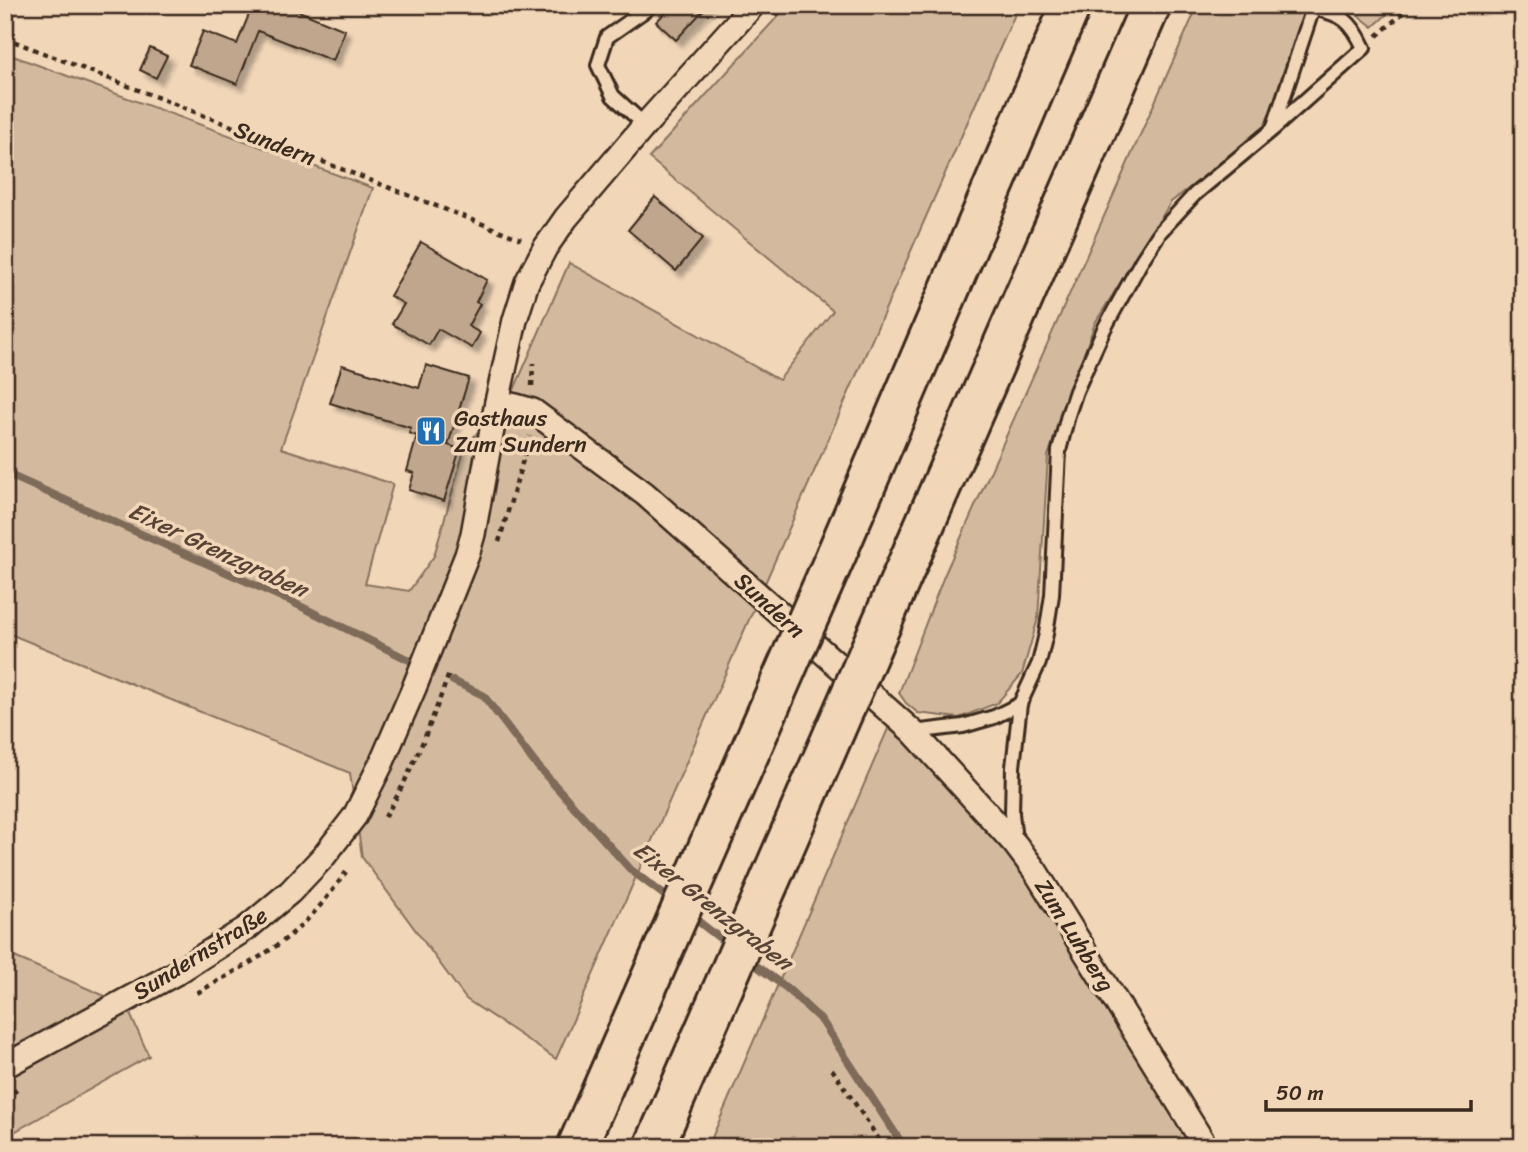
<svg xmlns="http://www.w3.org/2000/svg" width="1528" height="1152" font-family="Sriracha,sans-serif">
<defs>
<filter id="shadow"><feDropShadow dx="6" dy="6" stdDeviation="2" flood-color="#0004"/></filter>
</defs>
<rect width="100%" height="100%" fill="#f1d6b8"/>
<filter id="ink" filterUnits="userSpaceOnUse"><feTurbulence type="fractalNoise" baseFrequency=".0143" numOctaves="2"/><feDisplacementMap in="SourceGraphic" scale="14" xChannelSelector="R" yChannelSelector="G"/><feConvolveMatrix kernelMatrix="1 2 1 2 8 2 1 2 1" color-interpolation-filters="sRGB"/></filter>
<g filter="url(#ink)">
<g fill="#d3ba9f" stroke="#87725e" stroke-width="2">
<path d="M788,5H1019L556,1059L466,999L362,857L350,773L5,632V53L373,188L281,448L393,484L365,584L409,591L434,556L465,447L514,390L569,263L779,380L833,311L649,158Z"/>
<path d="M1198,5H1308L1263,131L1171,202L1095,323L1048,456L1038,618L1022,674L997,703L959,718L918,713L906,703L899,693L944,576Z"/>
<path d="M1345,5H1397L1373,27Z"/>
<path d="M890,724L1025,873L1195,1147H708Z"/>
<path d="M5,953L126,1005L149,1056L5,1137Z"/>
</g>
<g fill="none" stroke-linecap="round" stroke-linejoin="round">
<g stroke="#7e6a58" stroke-width="8">
<path d="M5,473L288,600L415,663"/>
<path d="M453,681L483,695L534,762L631,870L672,901"/>
<path d="M690,915L730,946"/>
<path d="M746,958L788,989L822,1021L904,1147"/>
</g>
</g>
<g fill="#bfa68d" stroke="#3b2a1e" stroke-width="2" filter="url(#shadow)">
<path d="M271,5H284L345,30L333,61L258,31L237,84L189,65L203,31L237,44L252,7L268,13Z"/>
<path d="M672,5H708L676,40L656,22Z"/>
<path d="M150,48L167,56L156,78L140,70Z"/>
<path d="M655,197L703,238L676,271L628,230Z"/>
<path d="M421,242L487,280L476,302L480,304L468,326L480,333L472,348L438,329L429,345L392,324L404,304L390,296Z"/>
<path d="M342,365L419,388L426,365L469,378L448,445L460,449L444,501L409,490L414,473L407,471L417,436L409,433L411,428L330,403Z"/>
</g>
<g fill="none" stroke-linecap="round" stroke-linejoin="round">
<g stroke="#3b2a1e" stroke-width="18">
<g id="service">
<path d="M644,5L647,9L607,37L598,65L613,96L645,125"/>
<path d="M913,732L963,726L994,717L1020,704"/>
<path d="M1015,841L1012,813L1013,767L1020,704L1039,663L1046,634L1052,595L1059,451L1068,415L1076,391L1104,329L1142,260L1160,232L1195,194L1273,129L1313,8C1343,15 1351,20 1364,48L1273,129"/>
</g>
</g>
<g stroke="#3b2a1e" stroke-width="28">
<g id="minor">
<path d="M497,402L516,406L533,411L645,494L913,732L1015,844L1036,872L1206,1147"/>
<path d="M5,1066L176,973L247,928L290,892L324,856L355,816L381,764L414,688L467,555L473,534L497,402L515,320L527,282L545,248L566,218L645,125L753,5"/>
</g>
</g>
<g stroke="#3b2a1e" stroke-width="44">
<g id="motorway">
<path d="M836,555L1071,5"/>
<path d="M893,597L1151,5"/>
<path d="M577,1147L640,1003"/>
<path d="M654,1147L701,1039"/>
</g>
</g>
<g stroke="#3b2a1e" stroke-width="4.5" stroke-dasharray="5 5" stroke-linecap="butt">
<path d="M776,15L785,5"/>
<path d="M1377,36L1412,5"/>
<path d="M5,38L521,239"/>
<path d="M532,386L533,363"/>
<path d="M499,542L530,436"/>
<path d="M385,817C413,771 432,721 450,671"/>
<path d="M197,993C229,974 267,956 295,931C315,914 331,893 346,872"/>
<path d="M832,1069L884,1147"/>
<path d="M5,1097L17,1090"/>
</g>
<use href="#service" stroke="#f1d6b8" stroke-width="12"/>
<use href="#minor" stroke="#f1d6b8" stroke-width="23"/>
<use href="#motorway" stroke="#f1d6b8" stroke-width="38"/>
<g stroke="#3b2a1e" stroke-width="44" stroke-linecap="butt">
<g id="motorway-bridge">
<path d="M640,1003L836,555"/>
<path d="M701,1039L893,597"/>
</g>
</g>
<use href="#motorway-bridge" stroke="#f1d6b8" stroke-width="38"/>
</g>
</g>
<defs>
<g id="restaurant-square" transform="scale(1.575)"><rect x="-9" y="-9" width="18" height="18" rx="4" fill="#1f6fb2" stroke="#f1d6b8"/><path d="M-5-6h1v4h1v-4h1v4h1v-4h1v5L-1.5 .5V6h-2V.5L-5-1ZM5-6V6H3V1.5H1.5Q1.5-4 5-6Z" fill="#fff"/></g>
</defs>
<g fill-rule="evenodd">
<use href="#restaurant-square" x="431" y="431"/>
</g>
<g text-anchor="middle" stroke-width="7" stroke-linejoin="round" paint-order="stroke">
<g font-size="23" fill="#3b2a1e" stroke="#f1d6b8">
<text transform="translate(275 143) rotate(21)" y="8">Sundern</text>
<text transform="translate(770 605) rotate(42)" y="8">Sundern</text>
<text transform="translate(1075 935) rotate(58)" y="8">Zum Luhberg</text>
<text transform="translate(200 953) rotate(-32)" y="8">Sundernstraße</text>
</g>
<g font-size="23" fill="#3b2a1e" stroke="#f1d6b8" text-anchor="start">
<text x="454" y="426">Gasthaus<tspan x="454" dy="26">Zum Sundern</tspan></text>
</g>
<g font-size="24" font-style="italic" fill="#574436" stroke="#f1d6b8">
<text transform="translate(218 550) rotate(25)" y="8">Eixer Grenzgraben</text>
<text transform="translate(713 906) rotate(38)" y="8">Eixer Grenzgraben</text>
</g>
</g>
<rect width="1528" height="1152" fill="none" stroke="#f1d6b8" stroke-width="28"/>
<rect x="14" y="14" width="1500" height="1124" fill="none" stroke="#3b2a1e" stroke-width="2.5" filter="url(#ink)"/>
<path d="M1266 1100v10h205v-10" fill="none" stroke="#3b2a1e" stroke-width="3.5"/>
<text x="1276" y="1100" font-size="21" fill="#3b2a1e" stroke="#f1d6b8" stroke-width="5" paint-order="stroke">50 m</text>
</svg>
